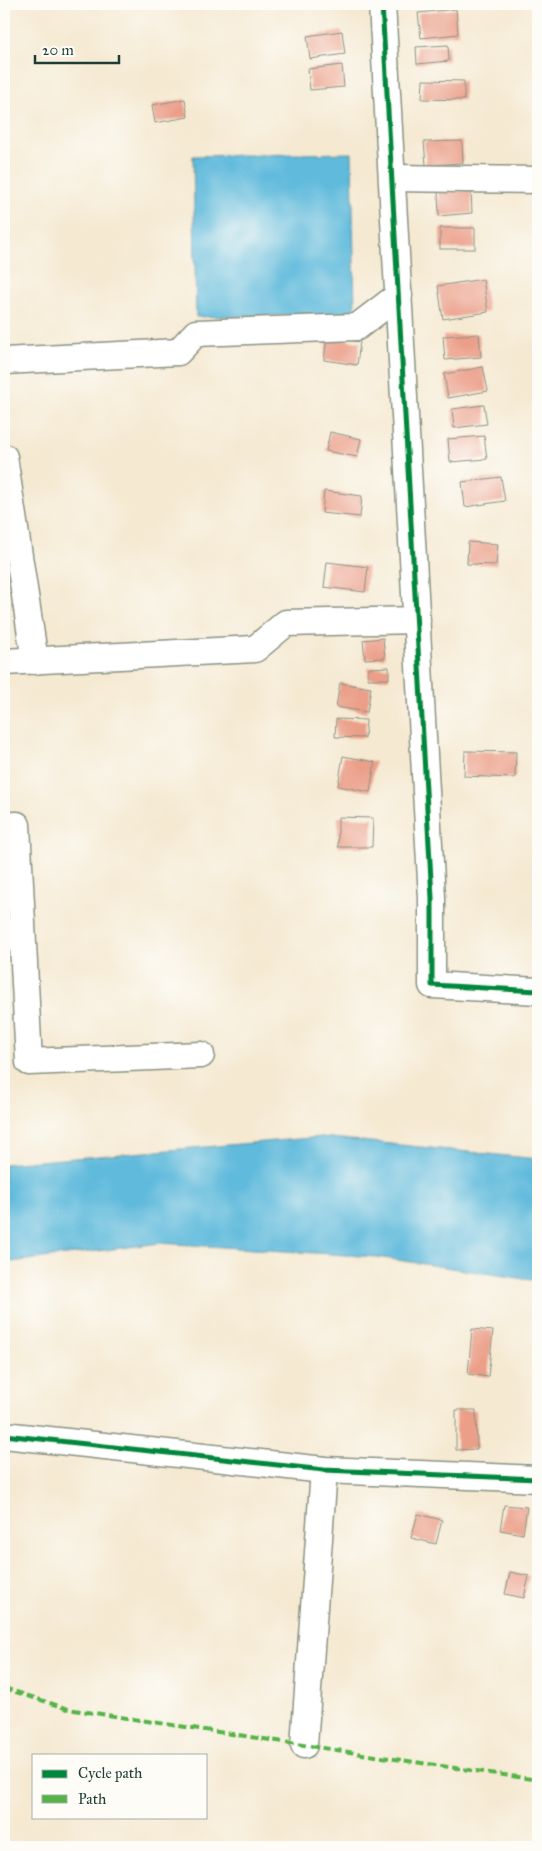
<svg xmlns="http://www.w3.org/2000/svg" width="542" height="1851" font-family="'IM FELL Great Primer',serif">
<rect width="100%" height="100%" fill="#fdfcf7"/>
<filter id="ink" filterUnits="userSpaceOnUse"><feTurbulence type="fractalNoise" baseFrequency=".02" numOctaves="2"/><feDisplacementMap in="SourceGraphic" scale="10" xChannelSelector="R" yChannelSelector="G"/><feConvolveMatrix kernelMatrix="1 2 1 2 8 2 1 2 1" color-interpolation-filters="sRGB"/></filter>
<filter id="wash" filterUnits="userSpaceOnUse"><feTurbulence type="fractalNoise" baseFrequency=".0096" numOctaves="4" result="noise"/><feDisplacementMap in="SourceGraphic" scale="20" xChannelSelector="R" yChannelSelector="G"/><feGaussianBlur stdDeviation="1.12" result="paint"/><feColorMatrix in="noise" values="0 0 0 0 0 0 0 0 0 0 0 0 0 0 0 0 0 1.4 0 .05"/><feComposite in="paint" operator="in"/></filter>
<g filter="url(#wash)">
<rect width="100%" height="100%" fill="#f5e9d2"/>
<g fill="#5ebadc" stroke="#3e7c88">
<path d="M352,153L355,314L196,317L193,156Z"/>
<path d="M322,1137L538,1159V1281L377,1257L160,1243L4,1263V1164Z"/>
</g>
<g id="blocks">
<g fill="#eb9f89">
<path d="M456,9L458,34L421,38L418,13Z"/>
<path d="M342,31L345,54L310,59L307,36Z"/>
<path d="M448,45L449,61L417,64L416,47Z"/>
<path d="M342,65L344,87L310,90L308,69Z"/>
<path d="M423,80L464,81V100L422,99Z"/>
<path d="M185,99L188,117L155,123L152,105Z"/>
<path d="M462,141L463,163L426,165L424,142Z"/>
<path d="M471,190L472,213L439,216L438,192Z"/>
<rect x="440" y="228" width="35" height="21"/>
<path d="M483,279L488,312L443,319L438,286Z"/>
<path d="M479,334L481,357L445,360L443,336Z"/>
<path d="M327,337L360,342L357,365L324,360Z"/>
<path d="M483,367L488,391L448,398L444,374Z"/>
<path d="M484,405L487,424L454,428L452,409Z"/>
<path d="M330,432L361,439L357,457L326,451Z"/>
<path d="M484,436L487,459L450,462L448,439Z"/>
<path d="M501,477L505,501L465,507L462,482Z"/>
<path d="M324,491L362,496L360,517L322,513Z"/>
<path d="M468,542L498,544L496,565L467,564Z"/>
<path d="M327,562L368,567L365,592L324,587Z"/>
<path d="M383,638L385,658L365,659L363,640Z"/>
<path d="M389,667V679H368V668Z"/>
<path d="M340,683L371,688L367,712L336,707Z"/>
<path d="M336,719L366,720L365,738L335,737Z"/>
<path d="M465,751L516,752L515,778L464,776Z"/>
<path d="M343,756L375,762L370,792L338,786Z"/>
<path d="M338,817L373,818L372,847H338Z"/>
<path d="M472,1329L493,1331L488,1377L468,1374Z"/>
<path d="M456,1410H476L477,1449L456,1450Z"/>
<path d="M504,1505L527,1507L523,1534L500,1530Z"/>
<path d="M418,1514L442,1520L436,1544L411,1538Z"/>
<path d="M510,1572L529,1576L524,1598L505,1594Z"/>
</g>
</g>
</g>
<g filter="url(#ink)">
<use href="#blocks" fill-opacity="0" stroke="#8a9383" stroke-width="1"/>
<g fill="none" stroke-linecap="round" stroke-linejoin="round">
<g stroke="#8a9383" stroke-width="29">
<g id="minor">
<path d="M382,4L432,898V985L538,991"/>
<path d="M393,178L538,180"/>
<path d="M4,361L178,352L196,333L357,327L399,295"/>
<path d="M4,457L35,661"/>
<path d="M4,662L255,649L286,623L417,620"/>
<path d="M4,826L17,825L29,1062L201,1055"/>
<path d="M4,1435L324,1470L538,1479"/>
<path d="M304,1745L324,1470"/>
</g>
</g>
<use href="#minor" stroke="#fff" stroke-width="26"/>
<path stroke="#55b346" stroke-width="4" stroke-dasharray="8 4" stroke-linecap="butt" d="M4,1688L68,1709L408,1761L538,1780"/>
<g stroke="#fdfcf7" stroke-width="8">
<g id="cycleway">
<path d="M382,4L432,898V985L538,991"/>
<path d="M4,1435L324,1470L538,1479"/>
</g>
</g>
<use href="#cycleway" stroke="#00873e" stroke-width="5"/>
</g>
</g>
<rect width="542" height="1851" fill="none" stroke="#fdfcf7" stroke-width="20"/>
<rect x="32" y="1754" width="175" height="65" fill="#fdfcf7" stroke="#a4b0a9"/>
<rect x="42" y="1770" width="25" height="8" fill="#00873e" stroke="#a4b0a9"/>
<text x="78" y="1778" font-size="15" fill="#1f3d34">Cycle path</text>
<rect x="42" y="1795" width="25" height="8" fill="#55b346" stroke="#a4b0a9"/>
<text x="78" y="1804" font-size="15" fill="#1f3d34">Path</text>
<path d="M35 55v8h84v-8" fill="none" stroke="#1f3d34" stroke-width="2.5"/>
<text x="42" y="55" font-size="15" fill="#1f3d34" stroke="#fdfcf7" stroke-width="4" paint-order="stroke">20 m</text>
</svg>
